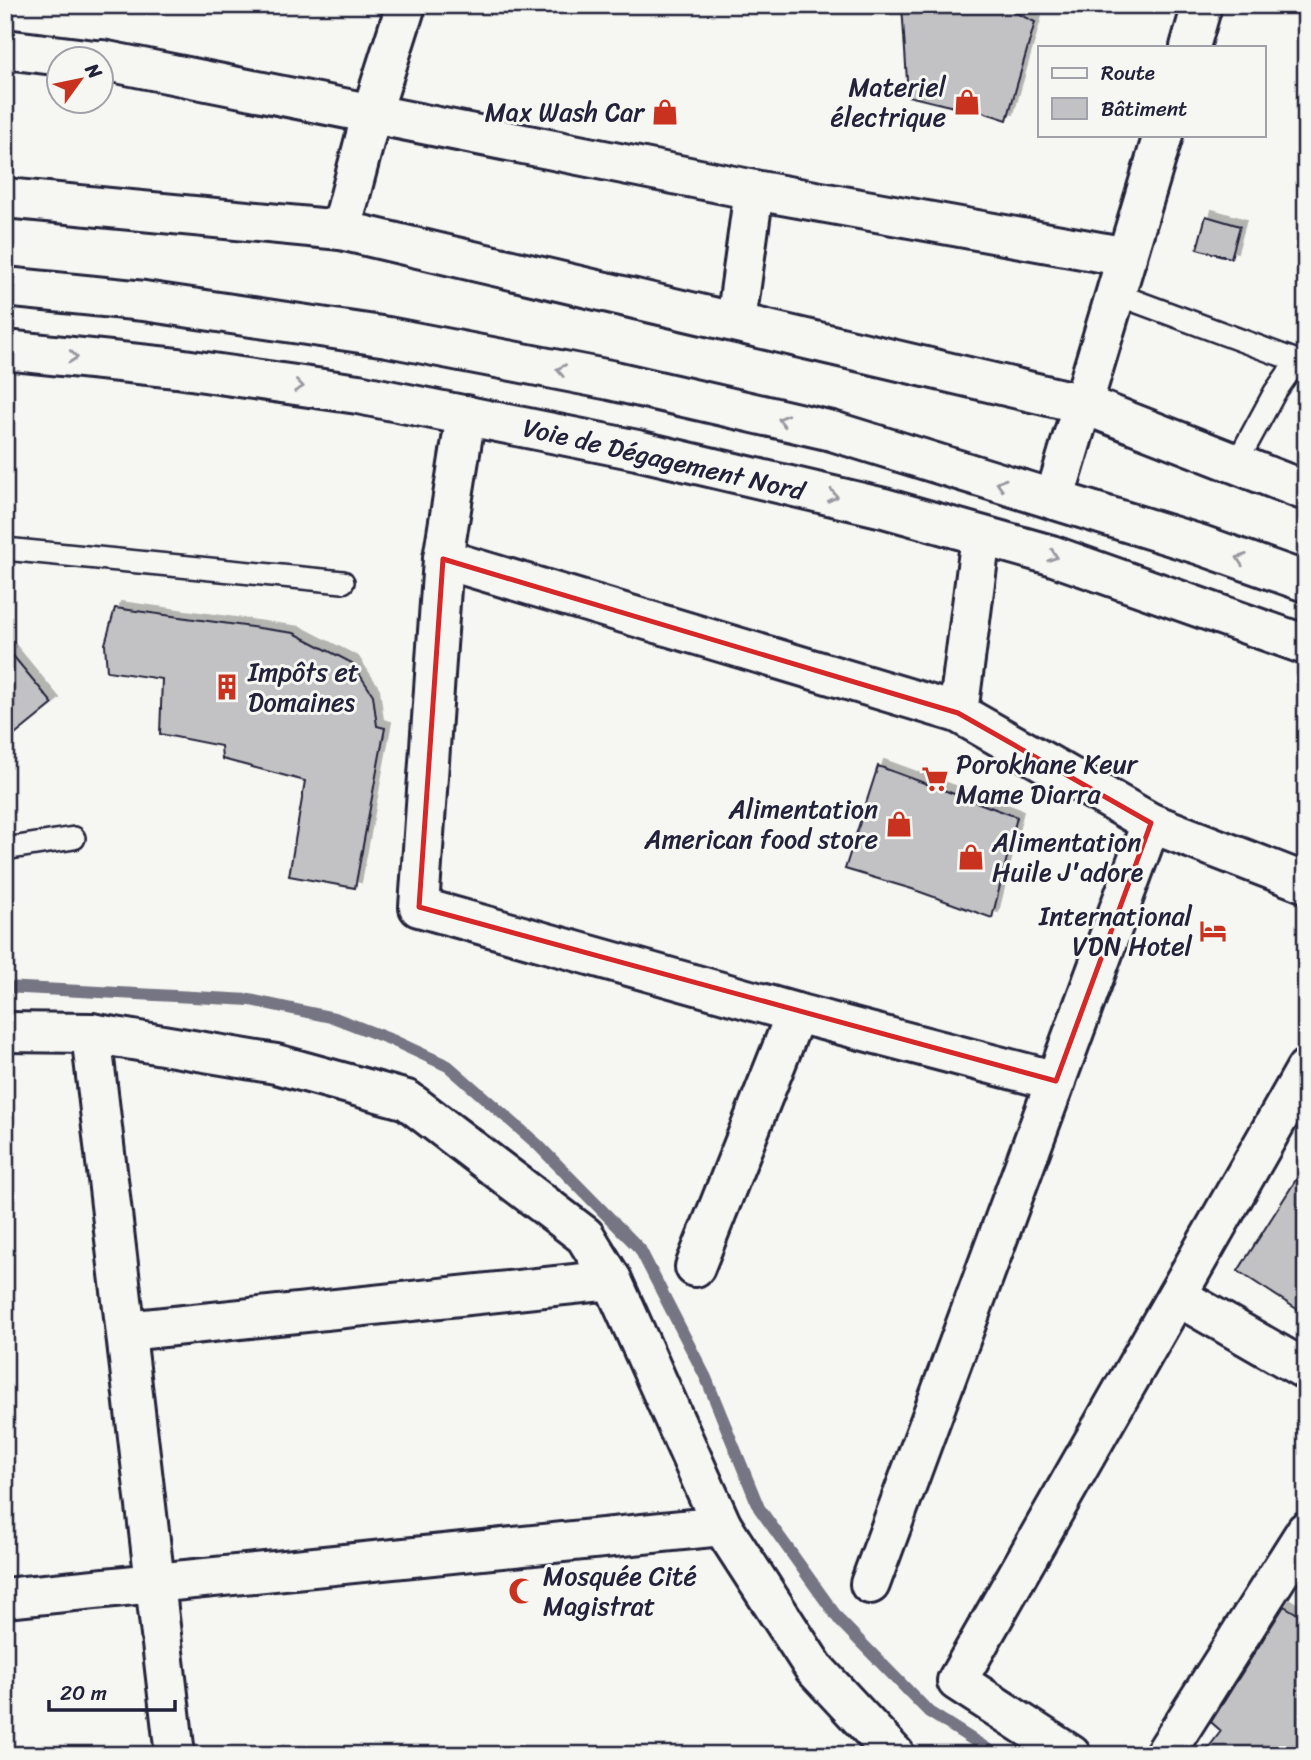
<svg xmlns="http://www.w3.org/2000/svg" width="1311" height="1760" font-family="Sriracha,sans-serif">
<defs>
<filter id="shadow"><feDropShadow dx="6" dy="-6" stdDeviation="0" flood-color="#0004"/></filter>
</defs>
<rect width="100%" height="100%" fill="#f6f6f2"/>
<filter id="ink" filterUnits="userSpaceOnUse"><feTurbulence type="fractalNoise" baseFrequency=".0143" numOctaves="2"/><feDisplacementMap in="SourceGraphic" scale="14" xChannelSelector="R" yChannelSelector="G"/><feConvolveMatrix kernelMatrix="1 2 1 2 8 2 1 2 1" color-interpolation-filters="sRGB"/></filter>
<g filter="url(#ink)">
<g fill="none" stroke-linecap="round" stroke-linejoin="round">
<path stroke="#757583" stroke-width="12" d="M5,987L250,1000L335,1018L392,1040L448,1066L537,1144L640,1249L706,1378L759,1508L840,1621L929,1712L997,1755"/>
</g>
<g fill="#c2c2c4" stroke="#22223b" stroke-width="2" filter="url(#shadow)">
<path d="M902,5H1018L1016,13L1035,22L1007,120L955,103L954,107L908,96Z"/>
<path d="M1206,216L1240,226L1231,258L1197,249Z"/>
<path d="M115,608L294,633L352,663L373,695L377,726L385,728L355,888L289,876L305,781L222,759L221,746L160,734L162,679L107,671L105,644Z"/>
<path d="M5,646L53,704L5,743Z"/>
<path d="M878,766L1017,817L992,918L912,889L845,869Z"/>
<path d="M1306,1164V1315L1238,1271Z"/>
<path d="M1284,1606L1306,1619V1755H1203L1221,1731L1211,1722Z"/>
</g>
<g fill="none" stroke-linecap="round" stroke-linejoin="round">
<g stroke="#22223b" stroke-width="26">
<g id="service">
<path d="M1116,294L1297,361"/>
<path d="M1236,464L1275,392L1297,361L1306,363"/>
<path d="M5,549L343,582"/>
<path d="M5,849L74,838"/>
</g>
</g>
<g stroke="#22223b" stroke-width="44">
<g id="minor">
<path d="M5,49L95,60"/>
<path d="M102,60L754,190L1127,257"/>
<path d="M5,198L341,230L1083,404L1306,491"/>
<path d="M341,230L372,112L406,5"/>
<path d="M736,322L754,190"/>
<path d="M466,415L443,559L419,907L796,1013L1056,1081"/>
<path d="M443,559L958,713L1151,823L1306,883"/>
<path d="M958,713L981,536"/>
<path d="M5,1032L91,1033L276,1064L407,1100L585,1236L612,1280L722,1526L814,1668L895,1755"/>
<path d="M91,1033L175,1755"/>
<path d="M695,1267L796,1013"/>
<path d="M1177,1296L1306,1370"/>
<path d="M126,1331L612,1280"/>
<path d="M870,1584L1151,823"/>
<path d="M5,1598L722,1526"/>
<path d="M1071,1755L957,1681L1306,1069"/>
<path d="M1164,1755L1306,1531"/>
</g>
</g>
<g stroke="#22223b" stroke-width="44">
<g id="tertiary">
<path d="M1190,47L1202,5"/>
<path d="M1054,500L1163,135"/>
</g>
</g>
<g stroke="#22223b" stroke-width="44">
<g id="trunk">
<path d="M5,287L144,301L388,337L610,380L832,431L1201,545L1306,582"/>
<path d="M5,350L177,368L358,394L637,450L884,508L1051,555L1306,645"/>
</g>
</g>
<use href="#service" stroke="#f6f6f2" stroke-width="21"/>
<use href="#minor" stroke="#f6f6f2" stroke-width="38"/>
<use href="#tertiary" stroke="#f6f6f2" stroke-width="38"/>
<use href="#trunk" stroke="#f6f6f2" stroke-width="38"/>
</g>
<defs><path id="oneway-chevron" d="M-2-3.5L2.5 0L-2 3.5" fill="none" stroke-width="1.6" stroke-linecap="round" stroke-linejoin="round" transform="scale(1.75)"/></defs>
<g stroke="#9797a0">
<use href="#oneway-chevron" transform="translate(73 357) rotate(6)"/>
<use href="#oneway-chevron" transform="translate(561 370) rotate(-169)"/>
<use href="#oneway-chevron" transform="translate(299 386) rotate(8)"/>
<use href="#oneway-chevron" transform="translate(783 420) rotate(-167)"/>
<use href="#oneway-chevron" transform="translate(1001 484) rotate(-163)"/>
<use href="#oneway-chevron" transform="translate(833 496) rotate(13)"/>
<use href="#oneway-chevron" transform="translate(1053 556) rotate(18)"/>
<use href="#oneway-chevron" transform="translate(1241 559) rotate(-161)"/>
</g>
</g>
<path fill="none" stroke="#d62828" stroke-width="5" stroke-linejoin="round" d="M443,559L958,713L1151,823L1056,1081L419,907Z"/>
<defs>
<g id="shop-bare" transform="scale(2.1)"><path d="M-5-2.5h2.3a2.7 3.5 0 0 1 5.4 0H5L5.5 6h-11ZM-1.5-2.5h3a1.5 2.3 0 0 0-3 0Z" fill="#c8321e" stroke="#f6f6f2" stroke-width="2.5" paint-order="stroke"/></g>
<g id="building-bare" transform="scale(2.1)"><path d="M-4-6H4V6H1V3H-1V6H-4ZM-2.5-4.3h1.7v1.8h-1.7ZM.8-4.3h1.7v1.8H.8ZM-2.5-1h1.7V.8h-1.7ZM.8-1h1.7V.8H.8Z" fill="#c8321e" stroke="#f6f6f2" stroke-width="2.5" paint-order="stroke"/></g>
<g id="supermarket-bare" transform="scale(2.1)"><path d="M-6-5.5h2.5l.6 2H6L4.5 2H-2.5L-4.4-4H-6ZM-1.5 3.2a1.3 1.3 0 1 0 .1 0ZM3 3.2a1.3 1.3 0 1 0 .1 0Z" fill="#c8321e" stroke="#f6f6f2" stroke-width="2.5" paint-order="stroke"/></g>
<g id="hotel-bare" transform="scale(2.1)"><path d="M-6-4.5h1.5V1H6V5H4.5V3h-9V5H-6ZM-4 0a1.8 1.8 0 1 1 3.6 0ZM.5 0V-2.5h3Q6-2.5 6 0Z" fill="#c8321e" stroke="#f6f6f2" stroke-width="2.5" paint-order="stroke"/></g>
<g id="mosque-bare" transform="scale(2.1)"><path d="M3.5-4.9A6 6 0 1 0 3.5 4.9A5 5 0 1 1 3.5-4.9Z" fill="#c8321e" stroke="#f6f6f2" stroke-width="2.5" paint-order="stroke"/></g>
</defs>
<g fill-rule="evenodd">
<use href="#shop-bare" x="967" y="102"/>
<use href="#shop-bare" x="665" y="112"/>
<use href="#building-bare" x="227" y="687"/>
<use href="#supermarket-bare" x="935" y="779"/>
<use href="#shop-bare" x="899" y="824"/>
<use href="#shop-bare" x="971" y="857"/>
<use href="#hotel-bare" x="1213" y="931"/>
<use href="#mosque-bare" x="522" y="1591"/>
</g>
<g text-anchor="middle" stroke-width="6" stroke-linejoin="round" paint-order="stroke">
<g font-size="26" fill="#22223b" stroke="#f6f6f2" text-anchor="end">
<text x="946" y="96">Materiel<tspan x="946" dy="30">électrique</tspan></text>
<text x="644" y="121">Max Wash Car</text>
<text x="248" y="681" text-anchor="start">Impôts et<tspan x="248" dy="30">Domaines</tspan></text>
<text x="956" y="773" text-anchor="start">Porokhane Keur<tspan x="956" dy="30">Mame Diarra</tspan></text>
<text x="878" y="818">Alimentation<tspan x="878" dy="30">American food store</tspan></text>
<text x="992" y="851" text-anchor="start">Alimentation<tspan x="992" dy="30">Huile J'adore</tspan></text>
<text x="1192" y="925">International<tspan x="1192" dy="30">VDN Hotel</tspan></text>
<text x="543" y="1585" text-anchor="start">Mosquée Cité<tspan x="543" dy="30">Magistrat</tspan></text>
</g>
<g font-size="26" fill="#22223b" stroke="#f6f6f2">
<text transform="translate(664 459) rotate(13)" y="9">Voie de Dégagement Nord</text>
</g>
</g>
<rect width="1311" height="1760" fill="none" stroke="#f6f6f2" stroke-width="28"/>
<rect x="14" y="14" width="1283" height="1732" fill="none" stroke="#22223b" stroke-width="2.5" filter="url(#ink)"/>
<rect x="1038" y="46" width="228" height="91" fill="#f6f6f2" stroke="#a1a1a9" stroke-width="2"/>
<rect x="1052" y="68" width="35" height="10" fill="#f6f6f2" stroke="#a1a1a9" stroke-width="2"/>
<text x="1101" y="80" font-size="21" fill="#22223b">Route</text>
<rect x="1052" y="98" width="35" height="21" fill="#c2c2c4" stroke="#a1a1a9" stroke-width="2"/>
<text x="1101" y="116" font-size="21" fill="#22223b">Bâtiment</text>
<g transform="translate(80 80) rotate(57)"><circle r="33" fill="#f6f6f2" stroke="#a1a1a9" stroke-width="2"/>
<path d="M0-5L12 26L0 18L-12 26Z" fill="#c8321e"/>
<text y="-10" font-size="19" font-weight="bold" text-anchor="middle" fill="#22223b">N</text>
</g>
<path d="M49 1700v10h126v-10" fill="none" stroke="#22223b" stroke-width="3.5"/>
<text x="60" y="1700" font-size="21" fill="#22223b" stroke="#f6f6f2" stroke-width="5" paint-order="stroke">20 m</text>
</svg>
